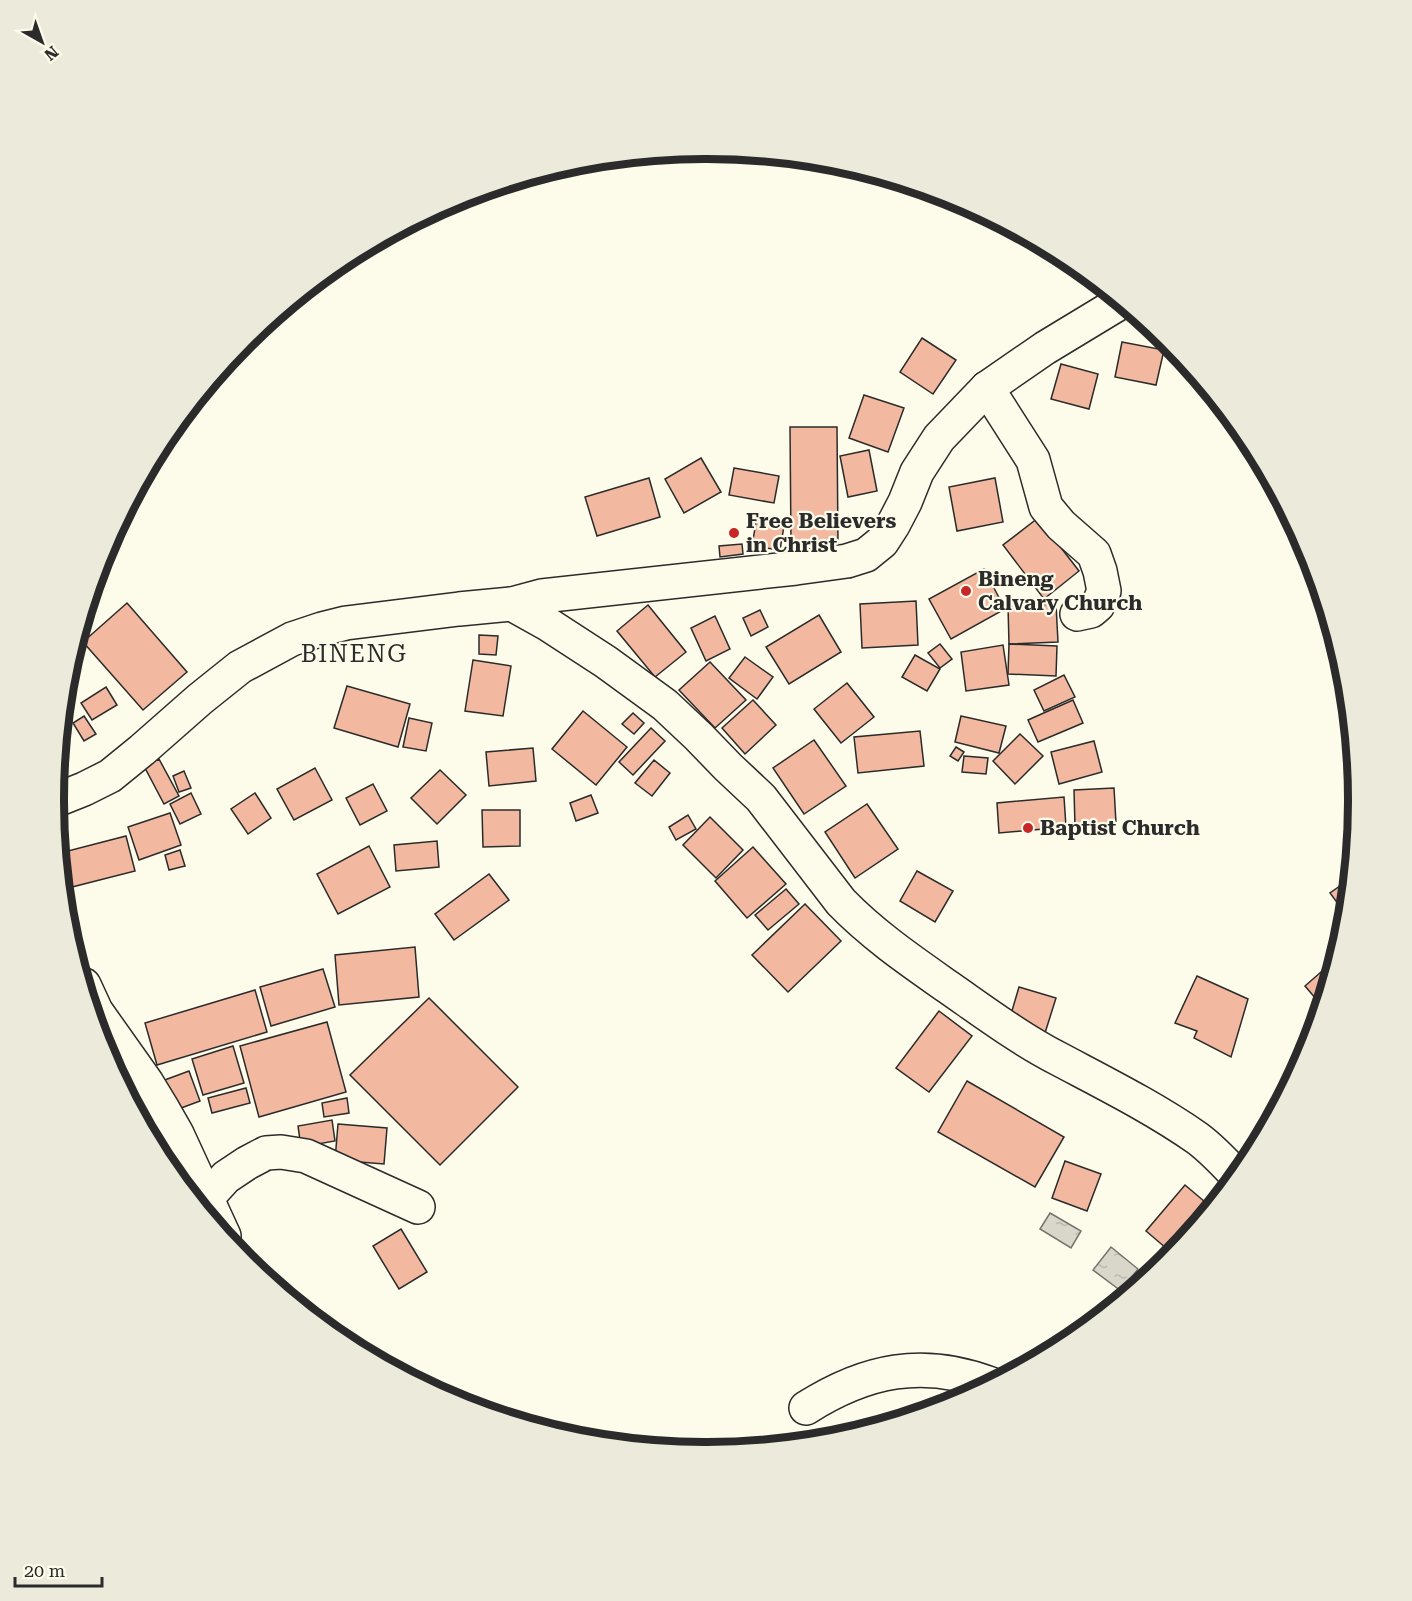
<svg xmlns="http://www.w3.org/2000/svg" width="1412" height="1601" font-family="'Roboto Serif',serif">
<defs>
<pattern id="water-ripples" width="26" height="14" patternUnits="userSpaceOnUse" patternTransform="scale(1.5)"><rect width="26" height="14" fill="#d8d7c9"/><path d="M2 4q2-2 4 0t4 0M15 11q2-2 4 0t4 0" fill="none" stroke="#bab9ad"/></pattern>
</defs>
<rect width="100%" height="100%" fill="#fdfbea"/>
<g fill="url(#water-ripples)" stroke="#74746e" stroke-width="1.5">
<path d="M1050,1213L1081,1231L1071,1248L1040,1229Z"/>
<path d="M1111,1247L1138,1269L1121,1291L1093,1270Z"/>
</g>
<g fill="#f2b8a0" stroke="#2b2b2b" stroke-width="1.5">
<path d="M922,338L956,360L933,394L900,372Z"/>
<path d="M1122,342L1164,350L1156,385L1115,377Z"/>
<path d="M1061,364L1098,374L1089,409L1051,399Z"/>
<path d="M864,395L904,408L888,452L849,438Z"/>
<path d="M790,427H837L838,543L791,544Z"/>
<path d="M869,450L877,491L848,497L840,456Z"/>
<path d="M701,458L721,492L684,513L665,479Z"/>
<path d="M734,468L779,476L774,503L729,495Z"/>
<path d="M649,478L660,517L597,536L585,497Z"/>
<path d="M995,478L1003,522L957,531L949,487Z"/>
<path d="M757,516L785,520L780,550L752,546Z"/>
<path d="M1038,518L1079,571L1044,599L1003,545Z"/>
<path d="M742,544L743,554L720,557L719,546Z"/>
<path d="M984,569L1005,609L951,639L929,599Z"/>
<path d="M916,601L918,645L862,648L860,604Z"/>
<path d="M127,603L187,672L143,710L83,642Z"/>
<path d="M1056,604L1058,642L1009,644L1008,606Z"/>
<path d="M648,605L686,652L655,677L617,631Z"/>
<path d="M760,610L768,627L751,636L743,618Z"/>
<path d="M819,615L841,652L789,684L766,647Z"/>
<path d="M715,616L730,649L706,661L691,628Z"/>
<path d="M479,635L498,636L496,655L479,654Z"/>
<path d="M940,644L952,659L940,668L928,653Z"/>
<path d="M1009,644L1057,646L1056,676L1008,674Z"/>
<path d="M1003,645L1009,685L966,691L961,652Z"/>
<path d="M915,655L940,669L927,691L902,677Z"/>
<path d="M745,657L773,677L757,699L729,678Z"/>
<path d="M473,660L511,666L503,716L465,711Z"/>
<path d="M710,662L746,700L715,728L679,690Z"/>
<path d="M1064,675L1075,697L1044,711L1034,690Z"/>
<path d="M847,683L874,717L841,743L814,709Z"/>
<path d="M347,686L410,704L398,747L334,728Z"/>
<path d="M106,687L117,705L92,720L81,703Z"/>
<path d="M753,700L776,725L745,754L722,728Z"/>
<path d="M1073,700L1083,723L1038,742L1028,720Z"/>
<path d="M583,711L627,747L596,785L552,749Z"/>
<path d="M633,713L644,723L634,734L622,724Z"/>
<path d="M84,716L96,734L84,741L73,723Z"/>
<path d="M961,716L1006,726L999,753L955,742Z"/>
<path d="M409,718L432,723L426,751L403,747Z"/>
<path d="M651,728L665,741L633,775L619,762Z"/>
<path d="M920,731L924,766L858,773L854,737Z"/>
<path d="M1020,734L1043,756L1015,784L993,761Z"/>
<path d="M814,740L846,786L804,814L773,768Z"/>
<path d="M1094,741L1102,772L1059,784L1051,752Z"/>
<path d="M956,747L964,752L958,761L950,756Z"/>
<path d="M533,748L536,781L489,786L486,752Z"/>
<path d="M964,756L988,758L986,774L962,772Z"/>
<path d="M159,759L179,796L164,804L144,766Z"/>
<path d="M654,760L670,773L652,796L635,783Z"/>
<path d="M315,768L332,800L294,820L277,789Z"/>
<path d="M440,770L466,795L437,824L411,798Z"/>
<path d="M184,771L191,788L179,792L173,776Z"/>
<path d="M373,784L387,811L360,825L346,798Z"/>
<path d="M1114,788L1116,823L1075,826L1074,790Z"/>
<path d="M191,793L201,814L180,824L170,804Z"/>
<path d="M255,793L271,818L248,834L231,809Z"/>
<path d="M591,795L598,813L576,821L570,803Z"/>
<path d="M1064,797L1066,827L999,833L997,803Z"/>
<path d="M867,804L898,849L855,878L825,832Z"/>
<path d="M482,810H520V846L483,847Z"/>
<path d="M170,813L181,845L139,860L128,827Z"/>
<path d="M688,815L696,829L676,840L669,827Z"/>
<path d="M710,817L743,850L716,878L683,845Z"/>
<path d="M126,836L135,871L72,887L64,852Z"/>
<path d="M437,841L439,867L396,871L394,845Z"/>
<path d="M369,846L390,887L338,914L317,874Z"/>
<path d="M753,847L786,884L747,918L715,881Z"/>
<path d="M180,850L185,866L169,870L165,855Z"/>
<path d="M917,871L953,891L935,922L900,901Z"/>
<path d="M489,874L509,900L454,940L435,914Z"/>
<path d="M1350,879L1347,916L1330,893Z"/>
<path d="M786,889L799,904L768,930L755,915Z"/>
<path d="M805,904L841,941L788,992L752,955Z"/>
<path d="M415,947L419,997L339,1005L335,955Z"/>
<path d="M1329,965L1333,970L1322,1006L1305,986Z"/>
<path d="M323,969L335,1007L271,1026L260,987Z"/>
<path d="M1197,976L1248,999L1231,1057L1194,1038L1197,1031L1175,1023Z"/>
<path d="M1019,987L1056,998L1045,1033L1009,1021Z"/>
<path d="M255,990L267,1032L157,1065L145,1023Z"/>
<path d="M429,998L518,1087L440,1165L350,1075Z"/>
<path d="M939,1011L972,1036L929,1092L896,1068Z"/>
<path d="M327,1022L346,1092L259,1117L240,1046Z"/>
<path d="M233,1046L244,1083L203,1095L192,1059Z"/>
<path d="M116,1055L142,1102L134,1106L109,1060Z"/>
<path d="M189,1071L200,1101L173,1111L162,1081Z"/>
<path d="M967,1081L1064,1137L1035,1187L938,1132Z"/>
<path d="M246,1088L250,1103L212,1113L208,1098Z"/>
<path d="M347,1098L349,1113L324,1117L322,1103Z"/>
<path d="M149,1108L163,1160L137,1112Z"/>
<path d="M332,1120L335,1141L301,1147L298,1126Z"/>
<path d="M338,1124L387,1128L384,1164L335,1160Z"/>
<path d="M1065,1161L1101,1174L1087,1211L1052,1198Z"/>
<path d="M1185,1185L1211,1207L1173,1254L1146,1231Z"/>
<path d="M401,1229L427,1272L399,1289L373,1246Z"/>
</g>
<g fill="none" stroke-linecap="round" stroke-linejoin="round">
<g stroke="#2b2b2b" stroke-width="36">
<g id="minor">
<path d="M987,388L1033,460L1046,507L1061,525L1094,554L1100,571L1104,591L1098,605L1091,611L1077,614"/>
<path d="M512,604L546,623L606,662L665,705L699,737L728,767L761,798L841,902C873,935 911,961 948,987C984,1012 1020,1039 1059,1059C1106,1084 1154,1108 1197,1138C1212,1149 1225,1163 1237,1176"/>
<path d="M54,801L84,789L110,776L142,750L200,699L240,667L292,639L322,629L346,623L459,609L512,604L542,596L796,568L847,561L866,555L882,542L893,525L905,502L917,472L939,438L987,388L1045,348L1121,302"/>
<path d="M84,985L96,1011L147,1083L161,1106L177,1134L224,1236"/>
<path d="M206,1199L226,1177L247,1163L266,1153L281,1152L306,1156L418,1207"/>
<path d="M806,1408C866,1370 923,1358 991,1384"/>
</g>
</g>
<use href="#minor" stroke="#fdfbea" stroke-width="33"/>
</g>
<g fill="#c62828" stroke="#fdfbea" stroke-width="2">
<circle cx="734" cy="533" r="6"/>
<circle cx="966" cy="591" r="6"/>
<circle cx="1028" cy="828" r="6"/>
</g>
<g text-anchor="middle" stroke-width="4.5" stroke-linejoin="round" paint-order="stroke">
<g font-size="21" font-weight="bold" fill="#2b2b2b" stroke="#fdfbea" text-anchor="start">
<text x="746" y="528">Free Believers<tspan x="746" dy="24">in Christ</tspan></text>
<text x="978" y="586">Bineng<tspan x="978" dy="24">Calvary Church</tspan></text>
<text x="1040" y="835">Baptist Church</text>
</g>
<g font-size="24" letter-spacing="1.5" fill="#2b2b2b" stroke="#fdfbea">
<text x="354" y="662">BINENG</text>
</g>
</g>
<path d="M0 0H1412V1601H0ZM705 159H707A641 641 0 0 1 1348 800V801A641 641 0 0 1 707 1442H705A641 641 0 0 1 64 801V800A641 641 0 0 1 705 159Z" fill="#eceadb" fill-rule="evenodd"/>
<path fill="none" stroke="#2b2b2b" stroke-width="8" d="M705 159H707A641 641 0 0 1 1348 800V801A641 641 0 0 1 707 1442H705A641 641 0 0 1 64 801V800A641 641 0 0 1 705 159Z"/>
<g transform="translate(42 42) rotate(140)" stroke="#fdfbea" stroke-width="4.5" paint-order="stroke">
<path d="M0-4.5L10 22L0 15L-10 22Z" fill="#2b2b2b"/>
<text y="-9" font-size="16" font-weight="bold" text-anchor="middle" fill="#2b2b2b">N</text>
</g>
<path d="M15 1577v9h87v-9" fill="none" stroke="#2b2b2b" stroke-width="3"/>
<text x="24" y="1577" font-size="18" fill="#2b2b2b" stroke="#fdfbea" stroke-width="4.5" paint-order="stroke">20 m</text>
</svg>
